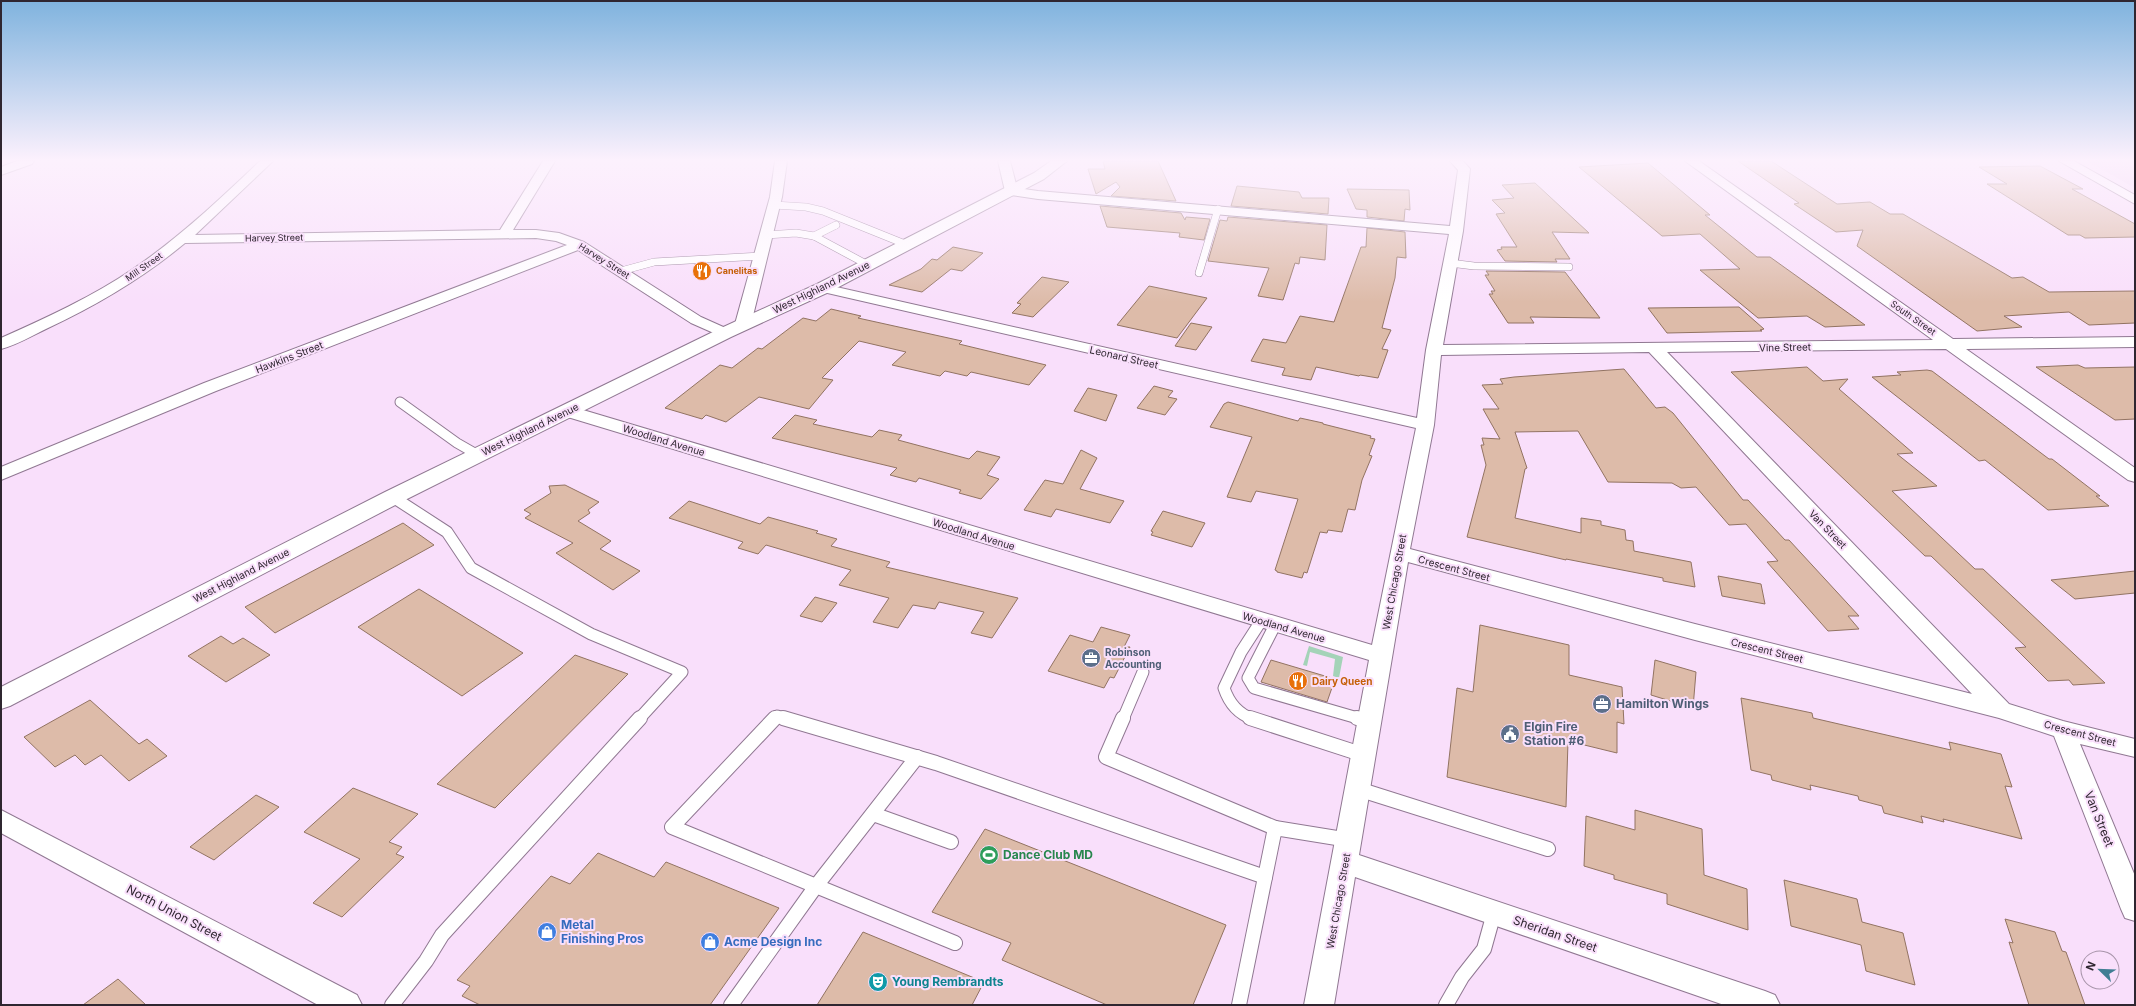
<svg xmlns="http://www.w3.org/2000/svg" width="2136" height="1006" font-family="Inter,sans-serif">
<rect width="100%" height="100%" fill="#f9dffb"/>
<path fill="#f0d2f3" d="M2086,161H2135V188L2087,161Z"/>
<path fill="#a4d3b8" d="M1309,646L1343,657L1339,678L1333,676L1335,659L1310,652L1307,666L1303,665Z"/>
<g fill="#ddbba9" stroke="#927362">
<path d="M1103,161H1158L1176,201L1111,196L1120,187L1116,182L1096,194L1088,169H1105Z"/>
<path d="M1738,161H1771L1837,204L1870,202L1890,214H1903L2012,278L2023,277L2049,292L2135,291V323L2089,325L2069,312L2004,316L2022,327L1977,331L1857,246L1863,230L1836,232L1794,204L1799,203Z"/>
<path d="M1648,163L1710,215H1705L1757,257H1770L1865,325L1825,327L1807,316L1758,318L1700,270L1740,269L1700,234L1662,236L1579,167Z"/>
<path d="M2040,166L2083,189H2072L2135,224V237L2085,238L2080,235H2068L1987,184H2007L1979,167Z"/>
<path d="M1535,183L1589,233L1552,232L1570,259H1555L1557,262L1505,261L1497,250L1502,249L1501,247H1517L1496,214L1505,213L1492,200L1514,198L1502,185Z"/>
<path d="M1237,186L1299,192L1302,198H1329L1328,214L1231,206Z"/>
<path d="M1347,189L1409,190L1410,210L1405,209L1404,221L1367,217V210L1356,209Z"/>
<path d="M1100,206L1181,213L1185,220L1186,217L1210,219L1204,240L1179,237L1180,233L1107,227Z"/>
<path d="M1228,217L1327,225L1325,260L1300,257L1299,264L1295,263L1283,300L1258,296L1269,268L1208,261L1220,220L1227,221Z"/>
<path d="M1367,228L1405,232L1406,258L1397,257L1395,278L1382,328L1391,330L1382,349L1388,350L1378,378L1360,375L1359,376L1316,367L1311,380L1282,375L1285,368L1251,361L1263,339L1286,343L1300,316L1334,322L1361,247H1366Z"/>
<path d="M953,247L983,253L962,271L951,269L922,292L889,285L921,269L932,259L937,260Z"/>
<path d="M1486,271L1565,272L1600,318L1530,317L1534,323H1508L1489,294H1493L1491,291H1495L1485,275H1489Z"/>
<path d="M1042,277L1069,282L1033,317L1012,313L1021,304L1017,303Z"/>
<path d="M1149,286L1207,298L1177,338L1117,325Z"/>
<path d="M1739,307L1764,329L1760,330L1762,331L1667,333L1648,308Z"/>
<path d="M831,309L861,316L858,318L962,341L959,344L1046,365L1029,385L971,372L967,376L945,371L940,376L892,365L906,352L859,341L822,378L833,380L809,409L759,397L726,422L706,415L702,419L665,408L720,365L732,368L758,348L762,349L803,318L816,321Z"/>
<path d="M1191,323L1212,327L1196,350L1175,346Z"/>
<path d="M2078,365L2085,368L2135,367V419L2115,420L2036,367Z"/>
<path d="M1807,367L1823,381L1848,379L1839,389L1913,453L1897,454L1937,486L1892,491L1975,569H1983L2105,683L2073,685L2069,680L2048,681L2015,648L2026,647L1931,556H1925L1731,372Z"/>
<path d="M1624,369L1656,408L1665,407L1673,413L1743,500H1748L1785,540H1789L1859,616H1848L1859,629L1828,631L1767,562L1778,561L1746,524L1729,525L1696,487L1681,488L1672,483L1608,482L1578,431L1515,432L1527,468L1525,469L1515,518L1581,533V518L1601,521V525L1625,530L1626,540L1633,541L1634,551L1691,562L1695,587L1663,581V578L1566,559V560L1467,537L1486,465L1481,445H1484L1482,438L1500,439L1483,409H1499L1482,385L1503,384L1500,379L1514,377Z"/>
<path d="M1927,370L1932,371L2049,459H2052L2100,496H2096L2109,506L2048,510L1985,460L1979,461L1872,377L1901,375L1897,372Z"/>
<path d="M1154,386L1173,391L1168,397L1177,399L1165,415L1137,408Z"/>
<path d="M1088,388L1117,395L1106,421L1074,411Z"/>
<path d="M1228,402L1298,421L1300,418L1323,423V424L1371,436L1370,438L1375,439L1369,455L1372,456L1362,480L1355,510L1348,509L1342,532L1328,530L1327,533L1320,532L1307,573L1304,572L1302,578L1277,572V571L1275,570L1298,499L1256,491L1251,502L1227,497L1252,437L1210,427L1224,404Z"/>
<path d="M795,415L817,420L813,424L872,437L879,430L902,435L898,440L969,459L977,451L1000,457L987,475L999,479L981,499L959,493L961,490L919,478L916,482L890,475L897,468L772,438Z"/>
<path d="M1081,450L1097,458L1080,489L1124,501L1110,523L1056,509L1051,517L1024,510L1045,480L1063,484Z"/>
<path d="M565,485L599,502L588,510L590,513L578,521L611,541L600,549L640,571L613,590L556,553L573,543L525,518L531,514L524,510L551,493L549,486Z"/>
<path d="M689,501L760,524L768,517L818,531L816,533L837,539L831,546L890,562L886,567L1018,598L992,638L971,633L984,612L939,602L935,609L913,605L898,628L873,622L889,598L839,585L851,570L766,545L758,554L738,548L743,542L669,518Z"/>
<path d="M1163,511L1205,523L1192,547L1151,535L1153,532L1151,531Z"/>
<path d="M403,523L434,545L275,633L245,607Z"/>
<path d="M2135,571V593L2075,599L2051,580Z"/>
<path d="M1718,576L1761,584L1765,604L1722,596Z"/>
<path d="M419,589L523,653L462,696L358,627Z"/>
<path d="M815,597L837,603L822,622L800,616Z"/>
<path d="M1480,625L1569,645V675L1622,687L1624,724L1617,722V753L1568,741L1566,807L1447,777L1457,688L1473,692Z"/>
<path d="M1101,627L1130,635L1124,647H1130L1114,678L1110,677L1104,688L1048,671L1070,635L1093,642Z"/>
<path d="M221,636L233,644L243,638L270,655L226,682L188,656Z"/>
<path d="M575,655L628,674L495,808L437,784Z"/>
<path d="M1271,660L1335,679L1327,702L1261,682Z"/>
<path d="M1655,660L1696,672L1693,708L1651,695Z"/>
<path d="M1741,698L1812,713L1813,718L1951,750L1949,742L2001,754L2012,787L2005,786L2022,839L1943,819L1944,822L1921,816L1923,823L1904,818L1884,813L1882,806L1859,800L1858,796L1810,785L1811,790L1772,780L1771,775L1751,770Z"/>
<path d="M90,700L139,744L147,739L167,756L129,781L101,755L85,765L75,755L55,767L24,737Z"/>
<path d="M353,788L418,814L389,842L402,847L396,854L404,857L342,917L313,903L360,859L304,832Z"/>
<path d="M256,795L279,807L214,860L190,847Z"/>
<path d="M1635,810L1702,829L1704,875L1747,889L1748,930L1667,904V894L1614,879V875L1584,866L1586,816L1635,830Z"/>
<path d="M985,829L1226,925L1193,1005H1107L1002,960L1011,943L932,912Z"/>
<path d="M598,853L654,877L666,862L779,908L710,1005H480L462,996L470,986L457,980L551,876L570,884Z"/>
<path d="M1784,880L1857,899L1862,922L1903,933L1915,985L1866,971L1861,945L1791,926Z"/>
<path d="M2005,919L2055,932L2062,951L2066,952L2085,1005H2029L2009,942L2013,943Z"/>
<path d="M863,932L984,982L972,1005H817Z"/>
<path d="M118,979L146,1005H83Z"/>
</g>
<g fill="none" stroke-linecap="round" stroke-linejoin="round">
<g stroke="#907892" stroke-width="8">
<g id="lane-far3">
<path d="M774,205L806,207L823,211L905,244"/>
<path d="M766,235L796,233L814,236L868,265"/>
<path d="M814,236L836,225"/>
<path d="M1450,263L1474,266L1569,267"/>
<path d="M621,271L654,262L761,256"/>
<path d="M1199,273L1218,209"/>
</g>
</g>
<g stroke="#907892" stroke-width="11">
<path id="lane-far2" d="M400,402L457,443L478,455"/>
</g>
<g stroke="#907892" stroke-width="13">
<g id="lane-far1">
<path d="M393,497L447,532L471,568L591,634L682,672L639,719"/>
<path d="M1275,625L1248,678L1254,688L1361,719"/>
<path d="M775,719L777,716L786,719"/>
<path d="M1123,719L1143,672"/>
<path d="M1253,719C1238,714 1229,703 1224,688L1241,652L1261,621"/>
</g>
</g>
<g stroke="#907892" stroke-width="16">
<g id="lane">
<path d="M783,718L936,763L1265,877"/>
<path d="M1123,718L1106,757L1275,828"/>
<path d="M1250,718L1364,755"/>
<path d="M1357,718L1369,721"/>
<path d="M917,757L816,886L955,943"/>
<path d="M1358,789L1548,849"/>
<path d="M873,814L951,842"/>
<path d="M392,1005L426,961L442,935L640,718"/>
<path d="M731,1005L816,886L672,827L775,718"/>
<path d="M1239,1005L1275,828L1349,840"/>
<path d="M1446,1005L1462,977L1484,949L1494,913"/>
</g>
</g>
<g stroke="#907892" stroke-width="2">
<g id="street">
<path d="M17,161H34L32,164L1,175V167Z"/>
<path d="M260,161H273L195,235L500,230L543,161H555L513,230H536L559,233L584,242L701,317L730,330L733,333L730,336L725,338L691,323L578,250L216,391L1,480V467L204,383L567,245L556,241L536,238L185,243C143,278 97,305 48,328C33,335 17,345 1,349V338C46,318 92,297 133,269C179,238 220,199 260,161Z"/>
<path d="M775,161H787L782,197L751,324L748,327H738L735,324L770,197Z"/>
<path d="M998,161H1010L1017,188L1038,191L1450,226L1458,170L1450,161H1463L1470,169L1463,231L1443,345L1933,340L1685,161H1699L1953,339L2135,337V347L1966,349L2135,468V482L2128,480L1946,349L1667,352L2009,704L2063,721L2135,739V757L2080,744L2135,876V921L2125,918L2121,909L2054,736L1999,718L1695,640L1408,562L1359,855L1765,991L1775,995L1780,1005H1724L1355,877L1334,1005H1304L1369,660L561,415L558,411L561,407L567,406L573,407L1372,645L1416,428L823,292L818,291L816,288L818,285L823,284L1417,418L1426,350L1449,234L1038,199L1011,195L1005,191ZM1649,352L1972,694L1695,624L1410,549L1434,425L1441,355Z"/>
<path d="M2059,161H2074L2135,195V204Z"/>
<path d="M1,810L357,995L362,1005H318L1,833Z"/>
</g>
</g>
<g stroke="#907892" stroke-width="2">
<path id="secondary" d="M1051,161H1067L1044,179L829,292L731,337L401,502L10,706L1,709V687L385,492L719,329L817,284L1034,173Z"/>
</g>
<use href="#lane-far3" stroke="#fff" stroke-width="7"/>
<use href="#lane-far2" stroke="#fff" stroke-width="9"/>
<use href="#lane-far1" stroke="#fff" stroke-width="11"/>
<use href="#lane" stroke="#fff" stroke-width="14"/>
<use href="#street" fill="#fff" fill-rule="evenodd"/>
<use href="#secondary" fill="#fff" fill-rule="evenodd"/>
</g>
<linearGradient id="sky" x2="0" y2="1"><stop stop-color="#7fb3de"/><stop offset="0.53" stop-color="#fcf1fd"/><stop offset="1" stop-color="#fcf1fd" stop-opacity="0"/></linearGradient>
<rect width="2136" height="302" fill="url(#sky)"/>
<defs>
<g id="restaurant-disc" transform="scale(1)"><circle r="9.5" fill="#e8710a" stroke="#f9dffb"/><path d="M-5-6h1v4h1v-4h1v4h1v-4h1v5L-1.5 .5V6h-2V.5L-5-1ZM5-6V6H3V1.5H1.5Q1.5-4 5-6Z" fill="#fff"/></g>
<g id="office-disc" transform="scale(1)"><circle r="9.5" fill="#5c6f8a" stroke="#f9dffb"/><path d="M-6-3h4V-5.5h4V-3h4V5H-6ZM-1-4.5V-3h2v-1.5ZM-6 0V1H6V0Z" fill="#fff"/></g>
<g id="civic-disc" transform="scale(1)"><circle r="9.5" fill="#5c6f8a" stroke="#f9dffb"/><path d="M-.6-6.5H3V-4.5H.6V-3L4-1V1h2V6H-6V1h2V-1L-.6-3ZM-1.2 2.5V6h2.4V2.5Z" fill="#fff"/></g>
<g id="stadium-disc" transform="scale(1)"><circle r="9.5" fill="#2e9e5b" stroke="#f9dffb"/><path d="M0-5a6.5 5 0 1 0 0 10a6.5 5 0 1 0 0-10ZM-3.5-1.8h7v3.6h-7Z" fill="#fff"/></g>
<g id="shop-disc" transform="scale(1)"><circle r="9.5" fill="#3f7fe0" stroke="#f9dffb"/><path d="M-5-2.5h2.3a2.7 3.5 0 0 1 5.4 0H5L5.5 6h-11ZM-1.5-2.5h3a1.5 2.3 0 0 0-3 0Z" fill="#fff"/></g>
<g id="theatre-disc" transform="scale(1)"><circle r="9.5" fill="#0f9aa8" stroke="#f9dffb"/><path d="M-5-5.5Q0-4 5-5.5V0Q5 5 0 6Q-5 5-5 0ZM-3.3-2.5H-1v1.5H-3.3ZM1-2.5H3.3v1.5H1ZM-2.8 1Q0 5.5 2.8 1Z" fill="#fff"/></g>
</defs>
<g fill-rule="evenodd">
<use href="#restaurant-disc" x="702" y="271"/>
<use href="#office-disc" x="1091" y="658"/>
<use href="#restaurant-disc" x="1298" y="681"/>
<use href="#office-disc" x="1602" y="704"/>
<use href="#civic-disc" x="1510" y="734"/>
<use href="#stadium-disc" x="989" y="855"/>
<use href="#shop-disc" x="547" y="932"/>
<use href="#shop-disc" x="710" y="942"/>
<use href="#theatre-disc" x="878" y="982"/>
</g>
<g text-anchor="middle" stroke-width="4" stroke-linejoin="round" paint-order="stroke">
<g font-size="9" fill="#2f2630" stroke="#f9dffb">
<text transform="translate(274 238) rotate(-1)" y="3">Harvey Street</text>
<text transform="translate(604 261) rotate(32)" y="3">Harvey Street</text>
<text transform="translate(144 267) rotate(-35)" y="3">Mill Street</text>
<text transform="translate(1913 318) rotate(35)" y="3">South Street</text>
</g>
<g font-size="9" font-weight="bold" fill="#c56008" stroke="#f9dffb" text-anchor="start">
<text x="716" y="274">Canelitas</text>
</g>
<g font-size="10" fill="#2f2630" stroke="#f9dffb">
<text transform="translate(821 287) rotate(-26)" y="4">West Highland Avenue</text>
<text transform="translate(1785 347) rotate(-1)" y="4">Vine Street</text>
<text transform="translate(289 357) rotate(-21)" y="4">Hawkins Street</text>
<text transform="translate(1124 357) rotate(13)" y="4">Leonard Street</text>
<text transform="translate(530 429) rotate(-26)" y="4">West Highland Avenue</text>
<text transform="translate(664 440) rotate(17)" y="4">Woodland Avenue</text>
<text transform="translate(1828 529) rotate(46)" y="4">Van Street</text>
<text transform="translate(974 534) rotate(17)" y="4">Woodland Avenue</text>
<text transform="translate(1454 568) rotate(15)" y="4">Crescent Street</text>
<text transform="translate(241 575) rotate(-27)" y="4">West Highland Avenue</text>
<text transform="translate(1394 582) rotate(-80)" y="4">West Chicago Street</text>
<text transform="translate(1284 627) rotate(16)" y="4">Woodland Avenue</text>
<text transform="translate(1767 650) rotate(14)" y="4">Crescent Street</text>
<text transform="translate(2080 733) rotate(15)" y="4">Crescent Street</text>
<text transform="translate(1338 901) rotate(-80)" y="4">West Chicago Street</text>
</g>
<g font-size="10" font-weight="bold" fill="#4e5e75" stroke="#f9dffb" text-anchor="start">
<text x="1105" y="656">Robinson<tspan x="1105" dy="12">Accounting</tspan></text>
</g>
<g font-size="10" font-weight="bold" fill="#c56008" stroke="#f9dffb" text-anchor="start">
<text x="1312" y="685">Dairy Queen</text>
</g>
<g font-size="12" font-weight="bold" fill="#4e5e75" stroke="#f9dffb" text-anchor="start">
<text x="1616" y="708">Hamilton Wings</text>
<text x="1524" y="731">Elgin Fire<tspan x="1524" dy="14">Station #6</tspan></text>
</g>
<g font-size="12" fill="#2f2630" stroke="#f9dffb">
<text transform="translate(2099 819) rotate(68)" y="4">Van Street</text>
<text transform="translate(174 913) rotate(28)" y="4">North Union Street</text>
<text transform="translate(1555 934) rotate(19)" y="4">Sheridan Street</text>
</g>
<g font-size="12" font-weight="bold" fill="#27864d" stroke="#f9dffb" text-anchor="start">
<text x="1003" y="859">Dance Club MD</text>
</g>
<g font-size="12" font-weight="bold" fill="#366cbe" stroke="#f9dffb" text-anchor="start">
<text x="561" y="929">Metal<tspan x="561" dy="14">Finishing Pros</tspan></text>
<text x="724" y="946">Acme Design Inc</text>
</g>
<g font-size="12" font-weight="bold" fill="#0d838f" stroke="#f9dffb" text-anchor="start">
<text x="892" y="986">Young Rembrandts</text>
</g>
</g>
<rect width="2136" height="1006" fill="none" stroke="#2f2630" stroke-width="4"/>
<g transform="translate(2100 970) rotate(293)"><circle r="19" fill="#f9dffb" stroke="#a895aa"/>
<path d="M0-3L7 15L0 10L-7 15Z" fill="#417e94"/>
<text y="-6" font-size="11" font-weight="bold" text-anchor="middle" fill="#2f2630">N</text>
</g>
</svg>
